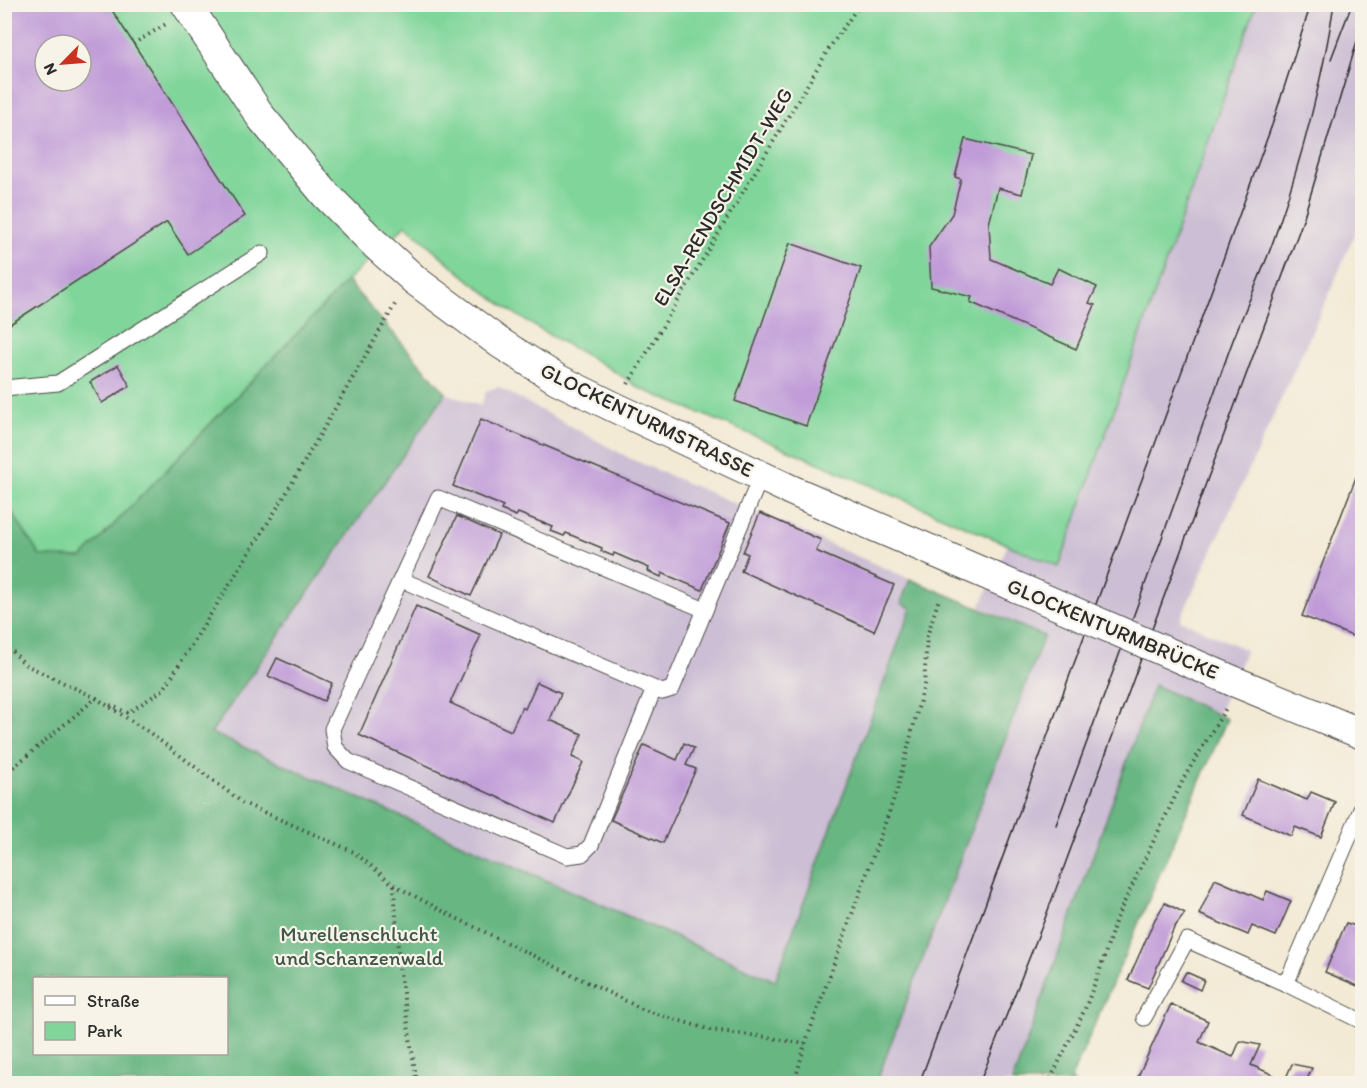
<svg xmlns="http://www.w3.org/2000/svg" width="1367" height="1088" font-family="Itim,sans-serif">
<rect width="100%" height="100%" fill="#f7f3e8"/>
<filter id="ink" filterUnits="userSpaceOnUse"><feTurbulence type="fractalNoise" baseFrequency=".0167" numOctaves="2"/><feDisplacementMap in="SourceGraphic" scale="12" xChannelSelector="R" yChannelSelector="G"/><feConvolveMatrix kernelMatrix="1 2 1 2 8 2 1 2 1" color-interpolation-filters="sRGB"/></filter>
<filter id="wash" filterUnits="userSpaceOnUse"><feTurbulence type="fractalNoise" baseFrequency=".008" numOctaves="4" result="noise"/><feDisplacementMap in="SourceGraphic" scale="24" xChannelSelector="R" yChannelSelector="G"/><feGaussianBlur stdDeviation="1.35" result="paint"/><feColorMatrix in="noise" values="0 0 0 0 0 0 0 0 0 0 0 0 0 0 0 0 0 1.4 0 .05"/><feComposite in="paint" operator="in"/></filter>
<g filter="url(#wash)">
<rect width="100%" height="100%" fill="#f3ead5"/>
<g fill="#ccbed4">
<path d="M1256,5H1362V216L1327,299L1180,620L1246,650L1218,714L1154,686L1012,1083L876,1084L1044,637L980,607L1008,544L1059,566Z"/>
<path d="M498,387L631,459L910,579L901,603L911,608L776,981L211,733L446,393L481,406L486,391Z"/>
</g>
<path fill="#7fd59a" stroke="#558062" stroke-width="1.5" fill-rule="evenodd" d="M5,5H1256L1059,567L798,454L639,388C607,364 570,348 536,327C489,299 447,262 406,225L347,281L82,558L211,733L776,981L5,1084ZM45,45H81V81H45ZM34,978H226V1054H34Z"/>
<g fill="#67b682" stroke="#497056" stroke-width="1.5" fill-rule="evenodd">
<path d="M347,281L446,393L211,733L775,981L911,608L901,603L910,579L1044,636L876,1083H5V501L40,556L82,558ZM34,978H226V1054H34Z"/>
<path d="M1154,685L1227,719L1070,1081L1076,1083H1012Z"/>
</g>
<g id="blocks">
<g fill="#c09bd8" fill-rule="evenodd">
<path d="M4,4H108L245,216L188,254L167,222L4,328ZM45,45H81V81H45Z"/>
<path d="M965,139L1031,155L1022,194L998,188L989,224L991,259L1050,284L1058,268L1097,287L1089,303L1095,305L1076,349L970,302L972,297L931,287L929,247L952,214L961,179L955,177Z"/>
<path d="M790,243L861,268L806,426L735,401Z"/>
<path d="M118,365L130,386L102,403L90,382Z"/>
<path d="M481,419L730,523L702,590L662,573L661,577L648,571L649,568L614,553L613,556L601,551L602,548L566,533L564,536L551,531L553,527L518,513L516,516L501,510L503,506L453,486Z"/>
<path d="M1360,467L1362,468V640L1302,616Z"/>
<path d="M760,513L821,540L816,551L894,585L874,631L741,571L748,554L743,552Z"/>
<path d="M457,516L499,535L471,596L429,576Z"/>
<path d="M416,606L481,635L450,703L511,731L522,707L525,709L537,682L561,693L550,720L582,734L572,757L583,762L555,823L359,735Z"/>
<path d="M277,658L332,683L324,701L268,676Z"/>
<path d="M684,743L694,748L686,765L696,769L663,843L611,820L644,745L677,760Z"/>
<path d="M1258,779L1307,800L1311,792L1335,802L1321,837L1295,827L1291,836L1243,815Z"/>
<path d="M1215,879L1263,900L1267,891L1291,901L1276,936L1252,926L1248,935L1199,914Z"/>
<path d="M1165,903L1185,913L1174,928L1148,988L1128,980L1155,919Z"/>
<path d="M1362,911V980L1360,987L1325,972L1346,923L1356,926Z"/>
<path d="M1186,972L1204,980L1200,990L1181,981Z"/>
<path d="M1171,1004L1208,1021L1199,1042L1233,1057L1240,1041L1260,1045L1251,1065L1285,1080L1292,1064L1312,1068L1305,1084H1188L1181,1081L1180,1084L1135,1083Z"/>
</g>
</g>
</g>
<g filter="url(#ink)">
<use href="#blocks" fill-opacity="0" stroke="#494844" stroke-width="1.5"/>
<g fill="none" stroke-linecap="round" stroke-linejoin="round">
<g stroke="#494844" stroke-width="17">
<g id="service">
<path d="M4,388L58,383L262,253"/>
<path d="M402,580L662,692L672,689L761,476"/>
<path d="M654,689L591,845L582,854L567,856L348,761L335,747L332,729L438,498L705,610"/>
<path d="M1144,1018L1187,940L1286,984"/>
<path d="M1357,1019L1286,984L1362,807"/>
</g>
</g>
<g stroke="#494844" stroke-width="32">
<g id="minor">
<path d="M186,4L261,117L326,195L375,244L416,281L500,343L557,379L614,407L793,491L993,577"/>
<path d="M1233,681L1362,734"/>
</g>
</g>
<g stroke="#494844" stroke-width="4" stroke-dasharray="1.5 4.5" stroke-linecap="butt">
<path d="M133,44L166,24"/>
<path d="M628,384L830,47L860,4"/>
<path d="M4,643L26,665L96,698L150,733L243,803L354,852L394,885L399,966L417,1084"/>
<path d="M110,705L128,713L164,689L284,497L397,301"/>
<path d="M4,775L96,698L98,699"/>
<path d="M394,885L450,915L644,1010L711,1030L766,1037L805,1044"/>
<path d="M794,1084L805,1044L897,790L924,685L927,636L939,599"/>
<path d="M1048,1084L1085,1009L1101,967L1116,919L1185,776L1226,708"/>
</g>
<use href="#service" stroke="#fff" stroke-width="15"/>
<use href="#minor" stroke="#fff" stroke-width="30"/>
<g stroke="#2b2b2b" stroke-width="1.5">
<path d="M1331,59L1352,4"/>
<path d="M1056,825C1115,667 1173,510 1229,351C1243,311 1263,273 1276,233C1302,158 1322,83 1334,4"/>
<path d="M919,1084L1221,265L1272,125L1311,4"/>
<path d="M979,1084L1044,921L1276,294L1302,223L1362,25"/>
</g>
<g stroke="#494844" stroke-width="32" stroke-linecap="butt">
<path id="minor-bridge" d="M993,577L1233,681"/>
</g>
<use href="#minor-bridge" stroke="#fff" stroke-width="30"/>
</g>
</g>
<g text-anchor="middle" stroke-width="4.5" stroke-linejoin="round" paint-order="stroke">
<g font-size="21" fill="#2b2b2b" stroke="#f7f3e8">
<text transform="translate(723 197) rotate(-59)" y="7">ELSA-RENDSCHMIDT-WEG</text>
<text transform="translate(647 420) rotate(26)" y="7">GLOCKENTURMSTRASSE</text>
<text transform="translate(1113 629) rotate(23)" y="7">GLOCKENTURMBRÜCKE</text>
</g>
<g font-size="21" fill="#405647" stroke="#f7f3e8">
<text x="359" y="941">Murellenschlucht<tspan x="359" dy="24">und Schanzenwald</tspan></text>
</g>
</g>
<rect width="1367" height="1088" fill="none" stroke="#f7f3e8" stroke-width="24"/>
<rect x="33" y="977" width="195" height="78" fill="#f7f3e8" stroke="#a5a39c" stroke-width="1.5"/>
<rect x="45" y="996" width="30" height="9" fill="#ffffff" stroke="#a5a39c" stroke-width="1.5"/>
<text x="87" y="1007" font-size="18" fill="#2b2b2b">Straße</text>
<rect x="45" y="1022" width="30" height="18" fill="#7fd59a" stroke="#a5a39c" stroke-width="1.5"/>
<text x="87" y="1037" font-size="18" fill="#2b2b2b">Park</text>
<g transform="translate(63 63) rotate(245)"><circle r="28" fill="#f7f3e8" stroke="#a5a39c" stroke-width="1.5"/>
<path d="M0-4.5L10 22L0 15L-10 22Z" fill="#c8321e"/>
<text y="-9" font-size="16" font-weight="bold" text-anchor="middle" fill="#2b2b2b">N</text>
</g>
</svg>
